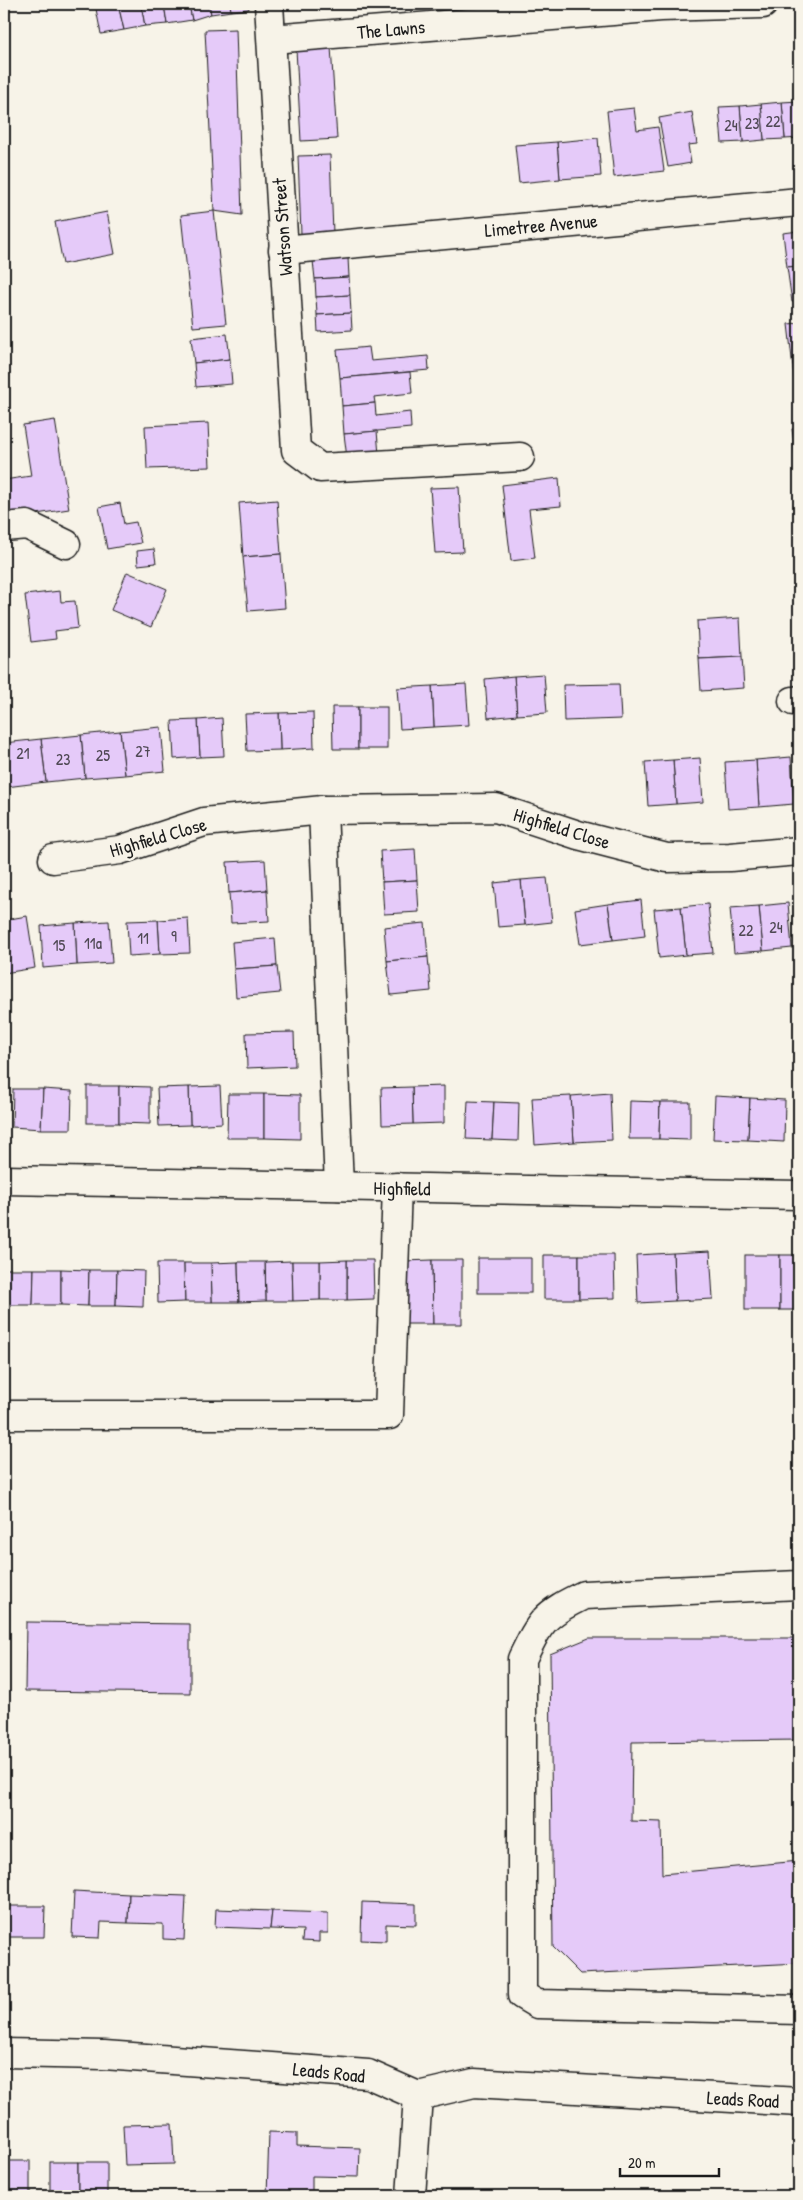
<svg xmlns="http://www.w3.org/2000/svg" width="803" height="2200" font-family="'Patrick Hand',sans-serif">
<rect width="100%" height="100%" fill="#f7f3e8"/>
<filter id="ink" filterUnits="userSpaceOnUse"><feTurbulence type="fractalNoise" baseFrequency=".02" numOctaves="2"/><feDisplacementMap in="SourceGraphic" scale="10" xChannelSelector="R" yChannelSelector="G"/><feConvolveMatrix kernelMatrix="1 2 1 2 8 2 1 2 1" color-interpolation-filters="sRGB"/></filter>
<g filter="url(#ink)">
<g fill="#e5caf9" stroke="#1c1c1c">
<path d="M95,4H118L124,30L101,34Z"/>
<path d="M118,4H141L145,26L124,30Z"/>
<path d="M141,4H164L167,24L145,26Z"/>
<path d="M164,4H189L192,20L167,24Z"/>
<path d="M189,4H209L211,14L192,20Z"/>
<path d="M209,4H230L231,11L211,14Z"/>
<path d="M230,4H248L249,9L231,11Z"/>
<path d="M474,4H513L475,9Z"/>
<path d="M236,29L242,215L214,211L205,30Z"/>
<path d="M331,47L337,139L301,141L296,49Z"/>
<path d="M799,101V138L785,139L782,102Z"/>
<path d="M782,102L785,139L764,140L761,104Z"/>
<path d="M761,104L764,140L743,142L740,106Z"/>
<path d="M740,106L743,142L722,143L719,107Z"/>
<path d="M634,108L637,130L658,127L664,171L614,177L607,111Z"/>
<path d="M692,112L697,144L688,145L691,163L668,167L659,118Z"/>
<path d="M598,138L601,176L560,179L557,142Z"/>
<path d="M557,142L560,179L519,183L515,145Z"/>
<path d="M330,155L333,233L301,234L298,156Z"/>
<path d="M214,211L226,324L193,327L181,215Z"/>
<path d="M107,212L115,254L63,264L55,222Z"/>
<path d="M799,231V266L787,267L783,233Z"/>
<path d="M348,258L349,277L315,279L313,261Z"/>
<path d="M799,266V301L792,302L787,267Z"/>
<path d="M349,277L350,295L316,297L315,279Z"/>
<path d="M350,295L351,313L317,315L316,297Z"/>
<path d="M351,313L352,330L318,332L317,315Z"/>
<path d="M799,323V358L792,359L788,324Z"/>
<path d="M227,334L230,359L194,363L191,338Z"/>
<path d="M369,347L371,361L428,356L429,370L340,378L337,350Z"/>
<path d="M799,358V392L796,393L792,359Z"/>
<path d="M230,359L232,384L196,387L194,363Z"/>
<path d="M410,372L412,393L374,397L375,403L342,406L340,378Z"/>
<path d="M375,403L376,416L410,412L411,428L344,434L342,406Z"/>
<path d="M55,420L69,509L4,519V480L31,476L23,425Z"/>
<path d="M208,423L210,467L147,469L145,426Z"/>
<path d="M799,428V457L796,458L792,429Z"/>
<path d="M377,431L379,455L347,458L344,434Z"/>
<path d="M799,457V479L796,458Z"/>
<path d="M559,478L561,506L529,509L535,558L511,561L502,485Z"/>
<path d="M459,487L463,552L435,553L430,488Z"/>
<path d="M277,500L281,554L243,557L239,503Z"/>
<path d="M120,503L124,524L136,522L141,543L107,549L99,507Z"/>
<path d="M154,549L156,563L138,565L137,551Z"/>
<path d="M281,554L285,608L248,611L243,557Z"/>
<path d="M127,572L167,589L151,627L111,610Z"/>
<path d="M4,577L9,595L4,597Z"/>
<path d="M60,591L61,602L75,601L78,628L55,631L56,639L31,642L25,595Z"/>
<path d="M740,618L742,657L699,659L697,621Z"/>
<path d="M742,657L744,688L701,691L699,659Z"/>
<path d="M544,674L547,713L517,715L514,676Z"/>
<path d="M514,676L517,715L488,718L485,679Z"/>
<path d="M466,684L469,725L434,727L432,686Z"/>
<path d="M619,684L621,719L564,721L563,685Z"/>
<path d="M432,686L434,727L400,729L397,688Z"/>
<path d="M332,707H358V749H333Z"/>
<rect x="358" y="707" width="29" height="42"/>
<path d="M313,712L314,748L280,750L279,713Z"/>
<path d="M279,713L280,750L247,751L245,714Z"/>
<path d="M222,718L224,756L200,757L198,720Z"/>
<path d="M198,720L200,757L174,759L172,721Z"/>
<path d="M161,727L165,771L125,775L120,731Z"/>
<path d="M120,731L125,775L85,778L81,735Z"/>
<path d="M81,735L85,778L46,782L41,739Z"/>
<path d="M41,739L46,782L6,787L4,743Z"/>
<path d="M791,757L794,804L759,807L756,760Z"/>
<path d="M700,758L703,802L676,804L673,760Z"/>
<path d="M673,760L676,804L648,806L645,762Z"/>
<path d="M756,760L759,807L728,809L725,762Z"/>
<path d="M415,849L417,880L382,882L380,851Z"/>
<path d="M265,860L267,890L229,893L227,862Z"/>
<path d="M547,878L552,922L525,925L521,880Z"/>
<path d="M417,880L419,912L384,914L382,882Z"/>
<path d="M521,880L525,925L498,927L494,883Z"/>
<path d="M267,890L269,921L231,923L229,893Z"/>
<path d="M641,900L645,936L613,940L608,904Z"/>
<path d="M788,903L792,948L763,951L759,906Z"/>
<path d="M608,904L613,940L580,944L575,909Z"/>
<path d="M708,904L713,953L686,955L681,907Z"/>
<path d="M759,906L763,951L734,953L730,908Z"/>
<path d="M681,907L686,955L659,958L654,909Z"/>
<path d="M27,916L35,968L4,973V920Z"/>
<path d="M188,918L190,953L160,954L158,920Z"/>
<path d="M158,920L160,954L129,956L127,921Z"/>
<path d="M109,921L112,963L77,965L75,923Z"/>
<path d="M75,923L77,965L43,968L41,926Z"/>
<path d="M425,923L428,957L387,961L384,927Z"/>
<path d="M275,938L277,966L234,969L232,942Z"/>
<path d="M428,957L431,991L391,995L387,961Z"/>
<path d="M277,966L280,993L236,997L234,969Z"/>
<path d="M294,1032L295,1066L247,1068L246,1033Z"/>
<rect x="87" y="1086" width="32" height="37"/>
<path d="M119,1086L150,1087V1124L119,1123Z"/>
<path d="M220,1086L222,1123L190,1125L189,1087Z"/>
<path d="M444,1086V1123L413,1124L412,1087Z"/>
<path d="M189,1087L190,1125L159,1126L157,1088Z"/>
<path d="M412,1087L413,1124L382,1125L381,1088Z"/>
<path d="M13,1089H43L41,1129L12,1127Z"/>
<path d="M43,1089L72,1091L71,1129H41Z"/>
<path d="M610,1093L612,1140L574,1142L571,1096Z"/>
<path d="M228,1094H264V1138H227Z"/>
<path d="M264,1094L300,1095V1139L264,1138Z"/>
<path d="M571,1096L574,1142L535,1145L532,1098Z"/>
<path d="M715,1096L750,1098L748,1140L713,1139Z"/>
<path d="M750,1098L785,1100L784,1142L748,1140Z"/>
<path d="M468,1101L494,1102L492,1140L466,1139Z"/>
<path d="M630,1101L660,1102L659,1139H629Z"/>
<path d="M494,1102L519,1103L518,1141L492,1140Z"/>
<path d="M660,1102H690V1140L659,1139Z"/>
<path d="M710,1251L713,1299L675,1301L673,1253Z"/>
<path d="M673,1253L675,1301L638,1303L636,1255Z"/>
<rect x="544" y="1255" width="35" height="44"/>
<path d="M579,1255H614L615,1298L579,1299Z"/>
<rect x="745" y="1255" width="35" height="55"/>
<rect x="780" y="1255" width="19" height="55"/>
<rect x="478" y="1258" width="53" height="35"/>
<path d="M347,1260H373L374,1299L347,1300Z"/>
<path d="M347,1260V1300H320V1261Z"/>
<path d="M432,1260L433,1324H404V1261Z"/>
<path d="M432,1260H462V1324H433Z"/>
<path d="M292,1261L293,1301H266L265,1262Z"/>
<path d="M292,1261H320V1300L293,1301Z"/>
<path d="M238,1262L239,1302H212L211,1263Z"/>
<path d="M238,1262H265L266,1301L239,1302Z"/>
<path d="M157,1263H184L185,1302L158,1303Z"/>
<path d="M184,1263H211L212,1302H185Z"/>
<rect x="4" y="1269" width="2" height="36"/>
<path d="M6,1269H34L33,1305H6Z"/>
<path d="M34,1269H61V1305H33Z"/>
<path d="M61,1269L89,1270L88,1306L61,1305Z"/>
<path d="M89,1270H117L116,1306H88Z"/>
<path d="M117,1270L144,1271L143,1307L116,1306Z"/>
<path d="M26,1622L190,1624V1693L25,1691Z"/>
<path d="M589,1638H799V1740L632,1742L631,1821L661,1822L662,1874L799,1861V1963L580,1974L553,1947L550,1654Z"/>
<path d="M74,1891L129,1894L128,1923L101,1922L100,1938L72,1937Z"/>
<path d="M129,1894L186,1896L184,1940L163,1939V1924L128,1923Z"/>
<path d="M362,1902L416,1904V1925L386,1924V1941L361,1940Z"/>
<path d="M4,1906H45L44,1937H4Z"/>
<path d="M216,1909L272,1911L270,1929L215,1927Z"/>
<path d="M272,1911L328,1913V1933H319V1942L302,1941L303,1930L270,1929Z"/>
<path d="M172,2124L174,2164L125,2165L123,2125Z"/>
<path d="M269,2132L297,2133V2146L360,2148L359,2177L312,2176V2196H267Z"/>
<rect x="4" y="2161" width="26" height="35"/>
<rect x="50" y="2162" width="28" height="34"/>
<rect x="78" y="2162" width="29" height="34"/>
</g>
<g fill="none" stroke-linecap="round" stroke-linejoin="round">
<g stroke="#1c1c1c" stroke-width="31">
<g id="minor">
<path d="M269,4L296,450L320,468L520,457"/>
<path d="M272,39L661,7L763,4"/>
<path d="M283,250L799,202"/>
<path d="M4,527L27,525L66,544"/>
<path d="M793,701L799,700"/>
<path d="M323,810L339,1186"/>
<path d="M53,859L120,850L204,822L323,810L496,808L578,835L667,858L730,857L799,851"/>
<path d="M4,1180L799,1195"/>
<path d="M4,1415H389L397,1187"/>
<path d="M799,1585L584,1595C544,1614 541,1620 522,1659V1995L537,2004L799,2010"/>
<path d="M411,2196L418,2096"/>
</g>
</g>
<g stroke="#1c1c1c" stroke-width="31">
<path id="major" d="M4,2053L104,2055L368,2074L418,2096L474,2083L799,2102"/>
</g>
<use href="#minor" stroke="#f7f3e8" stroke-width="28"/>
<use href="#major" stroke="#f7f3e8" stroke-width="28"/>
</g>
</g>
<g text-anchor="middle" stroke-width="5" stroke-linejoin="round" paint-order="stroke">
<g font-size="16" fill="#4e4853">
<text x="773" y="127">22</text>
<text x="752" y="129">23</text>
<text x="731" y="131">24</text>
<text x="143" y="757">27</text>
<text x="23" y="759">21</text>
<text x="103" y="761">25</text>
<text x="63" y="765">23</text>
<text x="776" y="933">24</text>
<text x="746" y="936">22</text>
<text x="174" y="942">9</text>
<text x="143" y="944">11</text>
<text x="93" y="949">11a</text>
<text x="59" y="951">15</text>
</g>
<g font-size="19" fill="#1c1c1c" stroke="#f7f3e8">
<text transform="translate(391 29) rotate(-5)" y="7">The Lawns</text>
<text transform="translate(541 225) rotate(-5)" y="7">Limetree Avenue</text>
<text transform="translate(282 227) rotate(-94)" y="7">Watson Street</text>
<text transform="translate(562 828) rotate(17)" y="7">Highfield Close</text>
<text transform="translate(158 837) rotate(-16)" y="7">Highfield Close</text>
<text transform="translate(402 1188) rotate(1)" y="7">Highfield</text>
<text transform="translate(329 2072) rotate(6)" y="7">Leads Road</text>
<text transform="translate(743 2099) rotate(3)" y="7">Leads Road</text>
</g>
</g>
<rect width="803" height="2200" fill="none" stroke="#f7f3e8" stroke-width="20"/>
<rect x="10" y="10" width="783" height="2180" fill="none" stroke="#1c1c1c" stroke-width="2" filter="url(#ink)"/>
<path d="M620 2168v8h99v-8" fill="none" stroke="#1c1c1c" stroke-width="2.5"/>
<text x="628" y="2168" font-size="15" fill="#1c1c1c" stroke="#f7f3e8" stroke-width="4" paint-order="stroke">20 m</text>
</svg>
